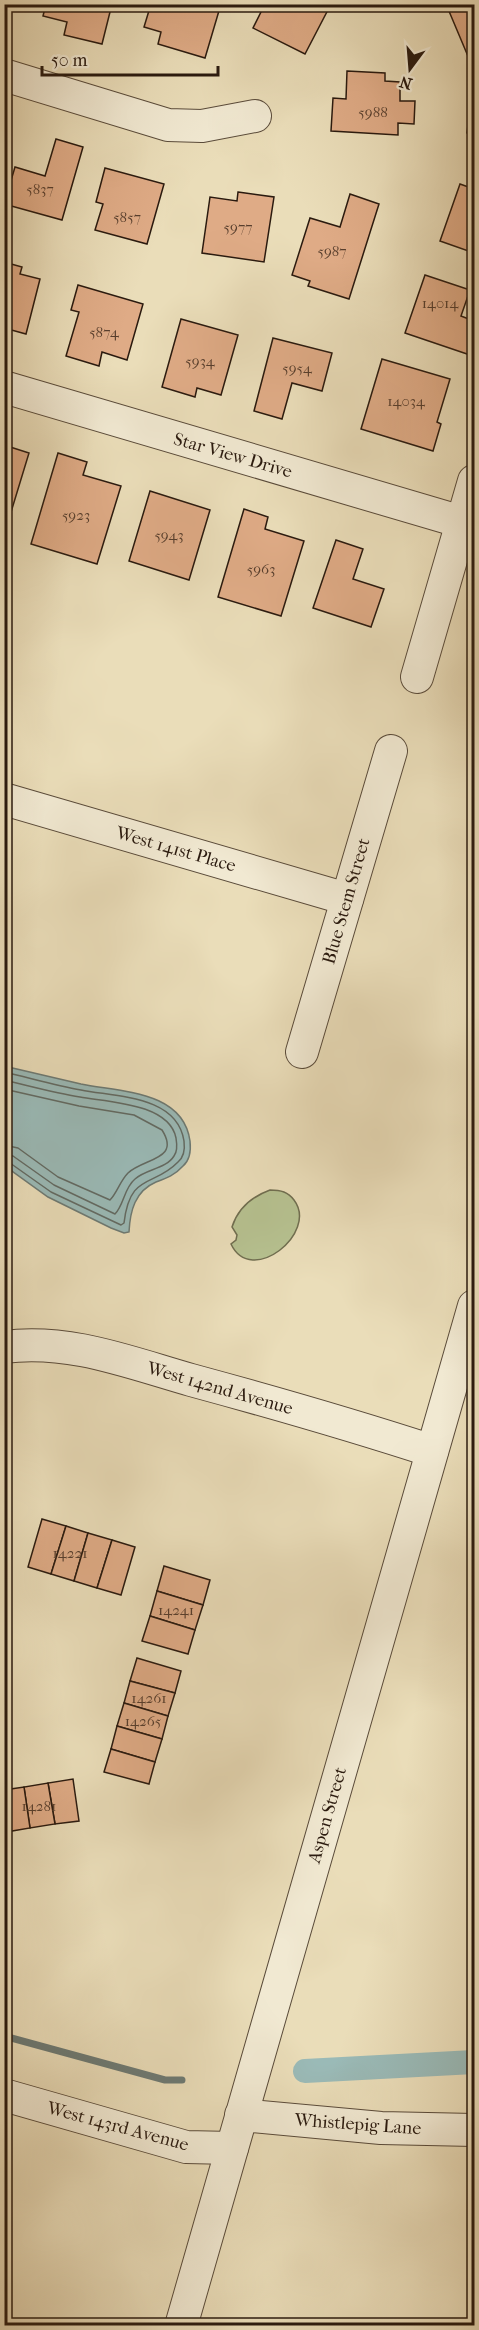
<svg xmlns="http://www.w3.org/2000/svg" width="479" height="2330" font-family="'IM FELL French Canon',serif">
<rect width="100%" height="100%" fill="#eaddb9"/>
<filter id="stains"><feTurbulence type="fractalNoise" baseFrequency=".00333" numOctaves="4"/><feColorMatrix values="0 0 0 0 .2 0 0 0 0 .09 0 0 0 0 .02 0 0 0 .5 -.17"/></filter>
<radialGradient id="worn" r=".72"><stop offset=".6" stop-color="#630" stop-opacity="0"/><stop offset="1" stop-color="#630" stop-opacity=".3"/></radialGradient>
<path fill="#b6c190" stroke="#706e50" stroke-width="1.5" d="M270,1190C281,1190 288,1192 294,1200C319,1233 251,1287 231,1244L236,1240L237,1235L232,1227C238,1208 251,1197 270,1190Z"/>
<path fill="#9abab7" stroke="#6d7a74" stroke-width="1.5" d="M4,1066C30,1072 55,1078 81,1084C119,1092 183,1090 190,1141C191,1150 190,1160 183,1166C175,1175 167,1178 156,1182C135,1191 130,1211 129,1232L124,1233L111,1228L48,1197L5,1166Z"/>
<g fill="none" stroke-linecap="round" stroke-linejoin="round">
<g stroke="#626a63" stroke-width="1.5">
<path d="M4,1072C30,1078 55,1085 81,1090C115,1097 177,1095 184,1141C185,1149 184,1157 178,1162C153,1188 130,1172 124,1223L121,1225L51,1192L10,1163L4,1161"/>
<path d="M4,1080C30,1086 55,1093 80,1097C107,1102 169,1103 176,1138C177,1144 178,1151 174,1156C166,1169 146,1169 135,1179C124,1188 124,1205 115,1214L54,1185L13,1156L4,1154"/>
<path d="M4,1089L79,1106L134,1115L162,1130C181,1160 144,1158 128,1173C120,1181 117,1193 110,1200L58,1177L18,1148L4,1145"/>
</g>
<path stroke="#6d7a74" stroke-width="7" d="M4,2036L165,2080H182"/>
<path stroke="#9abab7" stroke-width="24" d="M305,2071L474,2062"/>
</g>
<g fill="#dfab86" stroke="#2a1a0f" stroke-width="1.5">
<path d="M4,4H13L10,15L4,13Z"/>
<path d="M46,4H112L102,44L64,35L67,22L43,16Z"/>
<path d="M151,4H221L205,58L158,44L161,32L144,27Z"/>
<path d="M265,4H331L305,54L253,28Z"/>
<path d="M446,4H474V59L470,61Z"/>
<path d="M347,71L385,73V81L400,82V101H415L414,124L398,123V135L331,131L333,98L346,99Z"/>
<path d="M471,102L474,103V156H469L473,134L467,133Z"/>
<path d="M56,139L83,147L62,220L4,204L15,167L45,176Z"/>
<path d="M105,168L164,184L147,244L95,230L103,204L96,202Z"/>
<path d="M460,184L474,189V253L440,241Z"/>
<path d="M238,192L274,197L264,262L202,253L210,197L237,201Z"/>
<path d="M350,194L379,204L349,299L308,286L310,281L292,275L310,218L340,227Z"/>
<path d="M4,262L22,267L20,274L40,279L26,334L4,328Z"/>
<path d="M425,275L470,290L461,316L474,321V342L470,355L405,333Z"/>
<path d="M78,285L143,304L127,360L102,352L99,366L66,356L79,312L71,310Z"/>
<path d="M181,319L238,335L221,395L197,388L195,397L162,387Z"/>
<path d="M273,338L332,353L322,391L292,383L282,419L254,411Z"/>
<path d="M382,359L450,379L437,422L441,424L433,451L361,429Z"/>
<path d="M4,445L29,453L8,522L4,521Z"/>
<path d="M58,453L87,462L83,475L121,486L97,564L31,544Z"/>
<path d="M150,491L210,510L189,580L129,561Z"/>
<path d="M244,509L268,517L265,529L304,541L281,616L218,597Z"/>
<path d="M336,540L363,549L353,579L384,589L371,627L313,608Z"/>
<path d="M42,1519L66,1526L51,1574L28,1567Z"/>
<path d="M66,1526L88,1533L74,1581L51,1574Z"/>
<path d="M88,1533L112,1540L97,1588L74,1581Z"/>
<path d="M112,1540L135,1547L121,1595L97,1588Z"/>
<path d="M164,1566L210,1580L203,1605L157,1591Z"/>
<path d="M157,1591L203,1605L195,1630L150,1616Z"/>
<path d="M150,1616L195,1630L188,1654L142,1641Z"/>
<path d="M137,1658L181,1671L175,1693L130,1681Z"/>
<path d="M130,1681L175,1693L168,1716L124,1703Z"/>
<path d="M124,1703L168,1716L162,1739L117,1726Z"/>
<path d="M117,1726L162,1739L155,1762L111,1749Z"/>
<path d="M111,1749L155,1762L149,1784L104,1772Z"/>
<path d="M73,1779L79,1821L55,1824L48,1783Z"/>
<path d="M48,1783L55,1824L30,1828L24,1787Z"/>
<path d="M24,1787L30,1828L6,1832L4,1790Z"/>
</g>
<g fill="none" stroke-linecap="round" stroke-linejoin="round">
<g stroke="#5a4b3a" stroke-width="34">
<g id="minor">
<path d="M4,75L168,125L202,126L255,116"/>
<path d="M4,387L462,522"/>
<path d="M417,677L474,481"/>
<path d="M4,799L347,899"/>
<path d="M302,1052L391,751"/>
<path d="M4,1347C68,1338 131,1363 191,1380C272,1402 352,1425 432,1451"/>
<path d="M4,2095L186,2147L232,2148"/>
<path d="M241,2115L381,2128L474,2130"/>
<path d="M181,2326L474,1306"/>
</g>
</g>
<use href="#minor" stroke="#f1e9d2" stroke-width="32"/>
</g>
<g text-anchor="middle" stroke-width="4.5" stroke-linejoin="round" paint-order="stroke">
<g font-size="15" fill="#573e2d">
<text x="373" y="117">5988</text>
<text x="40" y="194">5837</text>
<text x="127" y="222">5857</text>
<text x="238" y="232">5977</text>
<text x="332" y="256">5987</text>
<text x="440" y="308">14014</text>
<text x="104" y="337">5874</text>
<text x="200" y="366">5934</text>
<text x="297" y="373">5954</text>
<text x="406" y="406">14034</text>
<text x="76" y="520">5923</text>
<text x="169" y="540">5943</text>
<text x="261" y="574">5963</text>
<text x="70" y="1558">14221</text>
<text x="176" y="1615">14241</text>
<text x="149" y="1703">14261</text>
<text x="143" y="1726">14265</text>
<text x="39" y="1811">14281</text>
</g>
<g font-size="18" fill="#2a1a0f" stroke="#f1e9d2">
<text transform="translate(233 455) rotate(16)" y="6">Star View Drive</text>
<text transform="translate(176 849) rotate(16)" y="6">West 141st Place</text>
<text transform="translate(346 901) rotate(-74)" y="6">Blue Stem Street</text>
<text transform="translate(220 1388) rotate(16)" y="6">West 142nd Avenue</text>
<text transform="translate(327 1815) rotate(-74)" y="6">Aspen Street</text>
<text transform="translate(358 2124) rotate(4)" y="6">Whistlepig Lane</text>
<text transform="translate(118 2126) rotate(15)" y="6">West 143rd Avenue</text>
</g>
</g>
<rect width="479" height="2330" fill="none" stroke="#eaddb9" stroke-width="24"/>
<rect x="6" y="6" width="467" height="2318" fill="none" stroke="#2a1a0f" stroke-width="3"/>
<rect x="12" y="12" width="455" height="2306" fill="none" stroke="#2a1a0f" stroke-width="1.5"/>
<g transform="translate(410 69) rotate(196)" stroke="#f1e9d2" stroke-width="4.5" paint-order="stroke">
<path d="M0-4.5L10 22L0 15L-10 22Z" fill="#2a1a0f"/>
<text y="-9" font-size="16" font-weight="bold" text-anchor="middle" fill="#2a1a0f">N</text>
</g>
<path d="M42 66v9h176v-9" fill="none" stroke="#2a1a0f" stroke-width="3"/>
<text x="51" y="66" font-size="18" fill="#2a1a0f" stroke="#f1e9d2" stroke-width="4.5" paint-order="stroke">50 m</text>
<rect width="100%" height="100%" filter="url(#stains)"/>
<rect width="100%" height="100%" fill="url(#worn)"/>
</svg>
